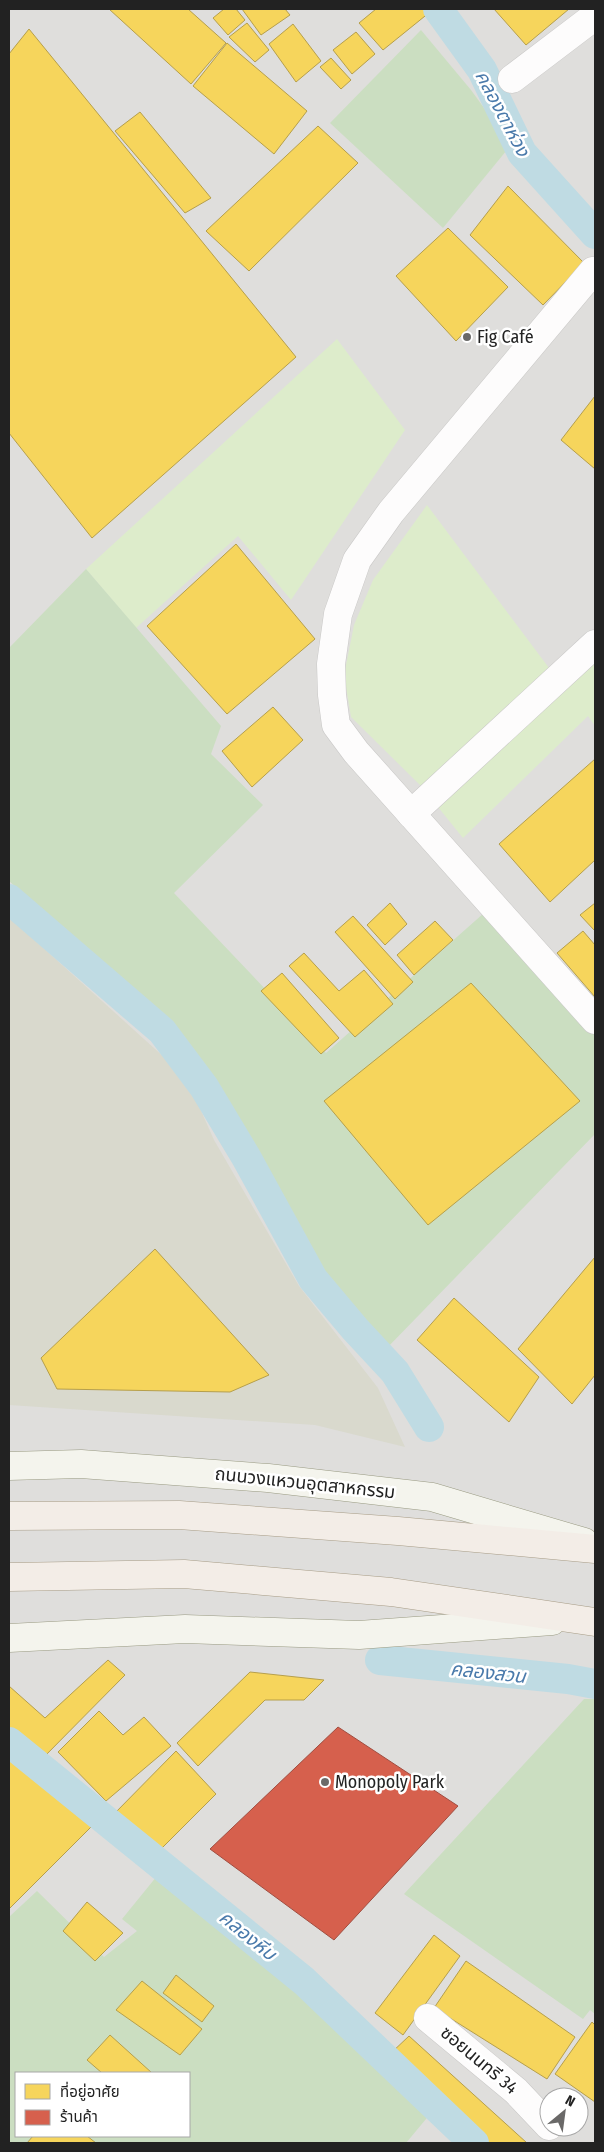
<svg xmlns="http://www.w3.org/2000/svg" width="604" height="2152" font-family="'Fira Sans Condensed','Noto Sans Thai',sans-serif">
<rect width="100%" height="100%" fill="#f0eeeb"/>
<path fill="#dfdedc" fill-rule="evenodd" d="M9,9H595V2143H9ZM16,2073H189V2136H16ZM549,2097H579V2127H549Z"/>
<path fill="#d9d9cd" d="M9,917L186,1077L214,1140L299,1286L378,1388L405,1447L315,1425L9,1405Z"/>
<g fill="#ddeccb">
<path d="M337,339L405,430L291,600L238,536L136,628L86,569Z"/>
<path d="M427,505L552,672L595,629V726L588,716L463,838L421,786L351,717L344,675L354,625L373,580Z"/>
</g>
<g fill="#cbdec1" fill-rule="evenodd">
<path d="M421,30L471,90L511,145L443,228L330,123Z"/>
<path d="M86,569L221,726L211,754L263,805L174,893L326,1053L484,913L595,1034V1134L385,1350L327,1286L233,1120L177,1038L91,953L9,881V648Z"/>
<path d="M584,1699H595V2014L590,2010L583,2019L404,1894Z"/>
<path d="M157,1876L293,1982L431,2113L406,2143H9V1917L37,1891L104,1957L137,1931L122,1919ZM16,2073H189V2136H16Z"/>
</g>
<g fill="#f6d55c" stroke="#b69f4b">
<path d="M109,9H188L226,43L191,84Z"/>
<path d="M224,9H236L245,20L228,35L213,18Z"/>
<path d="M242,9H285L290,15L261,35Z"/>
<path d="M376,9H428L430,12L383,50L359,23Z"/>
<path d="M494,9H569L526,45Z"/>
<path d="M247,23L269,50L255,62L229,37Z"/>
<path d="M293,24L321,61L296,82L269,44Z"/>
<path d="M29,29L296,357L92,538L9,433V54Z"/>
<path d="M356,32L375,54L352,74L333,50Z"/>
<path d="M227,43L307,111L274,154L193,86Z"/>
<path d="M331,58L351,80L341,89L320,67Z"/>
<path d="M140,112L211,198L185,213L115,131Z"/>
<path d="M318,126L358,163L249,271L206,231Z"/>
<path d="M508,186L584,263L543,305L470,235Z"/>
<path d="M448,228L508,287L456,341L396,276Z"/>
<path d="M595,396V469L561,440Z"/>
<path d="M236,544L315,639L227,714L147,626Z"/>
<path d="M273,707L303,740L252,787L222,751Z"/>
<path d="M595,759V860L550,902L499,844Z"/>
<path d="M390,903L407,924L385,945L367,925Z"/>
<path d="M595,903V931L580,915Z"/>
<path d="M353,916L413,982L395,999L335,932Z"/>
<path d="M435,921L453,940L414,975L397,955Z"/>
<path d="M583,931L595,945V997L557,953Z"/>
<path d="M304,953L339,991L364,970L393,1004L355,1037L289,966Z"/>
<path d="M282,973L339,1038L321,1054L261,991Z"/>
<path d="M471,983L580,1101L428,1225L324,1101Z"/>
<path d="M155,1249L269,1375L230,1392L57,1389L41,1358Z"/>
<path d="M595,1257V1375L572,1404L518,1349Z"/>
<path d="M454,1298L539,1377L509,1422L417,1340Z"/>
<path d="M108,1660L125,1675L40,1761L9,1731V1686L45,1718Z"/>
<path d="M250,1672L324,1680L304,1700H265L198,1766L177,1743Z"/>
<path d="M99,1711L123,1735L144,1717L171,1746L106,1801L58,1752Z"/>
<path d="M9,1751L95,1823L9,1909Z"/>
<path d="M176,1751L216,1794L157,1853L114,1814Z"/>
<path d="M87,1902L123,1933L95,1961L63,1931Z"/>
<path d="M434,1935L460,1956L403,2035L375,2013Z"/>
<path d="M466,1961L575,2037L547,2079L434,2008Z"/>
<path d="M176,1975L214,2006L202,2022L163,1993Z"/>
<path d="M142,1981L202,2029L180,2055L116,2010Z"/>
<path d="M592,2022L595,2025V2102L555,2074Z"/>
<path d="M110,2035L152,2073H102L87,2060Z"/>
<path d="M409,2036L527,2143H487L390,2054Z"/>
<path d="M33,2136H87L96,2143H27Z"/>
</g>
<path fill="#d6604d" stroke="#a04d40" d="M338,1727L458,1806L334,1940L210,1849Z"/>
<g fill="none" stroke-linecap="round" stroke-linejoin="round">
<g stroke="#bfdbe3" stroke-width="30">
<path d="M438,9L482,70L522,153L595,234"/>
<path d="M9,899L162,1031L204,1087L246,1157L313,1279L355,1329L395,1372L429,1427"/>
<path d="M380,1660L568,1679L595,1684"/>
<path d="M9,1742L304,1981L474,2143"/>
</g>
<g stroke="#c9c8c7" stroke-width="29">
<g id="minor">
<path d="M512,79L595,16"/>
<path d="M593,271L391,512L357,560L338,614L331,664L332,695L336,725L356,752L595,1020"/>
<path d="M411,814L595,644"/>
<path d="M428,2018L516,2091L549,2126"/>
</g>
</g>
<g stroke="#999a82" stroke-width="29">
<g id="secondary">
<path d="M9,1466L81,1464L268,1478L432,1497L584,1542"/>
<path d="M9,1638L185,1629L359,1635L552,1621"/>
</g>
</g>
<g stroke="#a79c86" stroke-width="29">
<g id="primary">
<path d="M9,1516L179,1515L398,1531L595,1549"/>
<path d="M9,1577L184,1574L391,1592L595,1622"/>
</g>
</g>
<use href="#minor" stroke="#fdfcfc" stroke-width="28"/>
<use href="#secondary" stroke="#f4f4ed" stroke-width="28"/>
<use href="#primary" stroke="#f3ede7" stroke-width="28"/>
</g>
<g fill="#6a6968" stroke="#fff" stroke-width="2">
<circle cx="467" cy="337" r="5"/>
<circle cx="325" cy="1782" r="5"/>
</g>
<g text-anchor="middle" stroke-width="5" stroke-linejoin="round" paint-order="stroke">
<g font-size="18" fill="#222" stroke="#fff" text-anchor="start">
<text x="477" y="343">Fig Café</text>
<text x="335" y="1788">Monopoly Park</text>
</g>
<g font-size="18" fill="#222" stroke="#fff">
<text transform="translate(305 1483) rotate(6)" y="6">ถนนวงแหวนอุตสาหกรรม</text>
<text transform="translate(479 2060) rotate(40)" y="6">ซอยนนทรี 34</text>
</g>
<g font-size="19" font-style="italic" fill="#4a7aab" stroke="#fff">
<text transform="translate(503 113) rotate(62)" y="7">คลองตาห่วง</text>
<text transform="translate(488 1672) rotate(6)" y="7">คลองสวน</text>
<text transform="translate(248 1935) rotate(39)" y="7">คลองหีบ</text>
</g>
</g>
<rect width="604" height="2152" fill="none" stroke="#222222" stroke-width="20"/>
<rect x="15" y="2072" width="175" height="65" fill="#ffffff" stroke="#a7a7a7"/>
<rect x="25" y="2084" width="25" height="15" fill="#f6d55c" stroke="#a7a7a7"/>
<text x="60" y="2097" font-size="15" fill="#222222">ที่อยู่อาศัย</text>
<rect x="25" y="2110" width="25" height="15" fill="#d6604d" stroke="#a7a7a7"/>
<text x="60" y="2122" font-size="15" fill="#222222">ร้านค้า</text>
<g transform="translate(564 2112) rotate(29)"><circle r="24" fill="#ffffff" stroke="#a7a7a7"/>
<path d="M0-4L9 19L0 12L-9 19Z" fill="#6a6968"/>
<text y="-8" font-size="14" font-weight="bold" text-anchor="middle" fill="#222222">N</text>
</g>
</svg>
